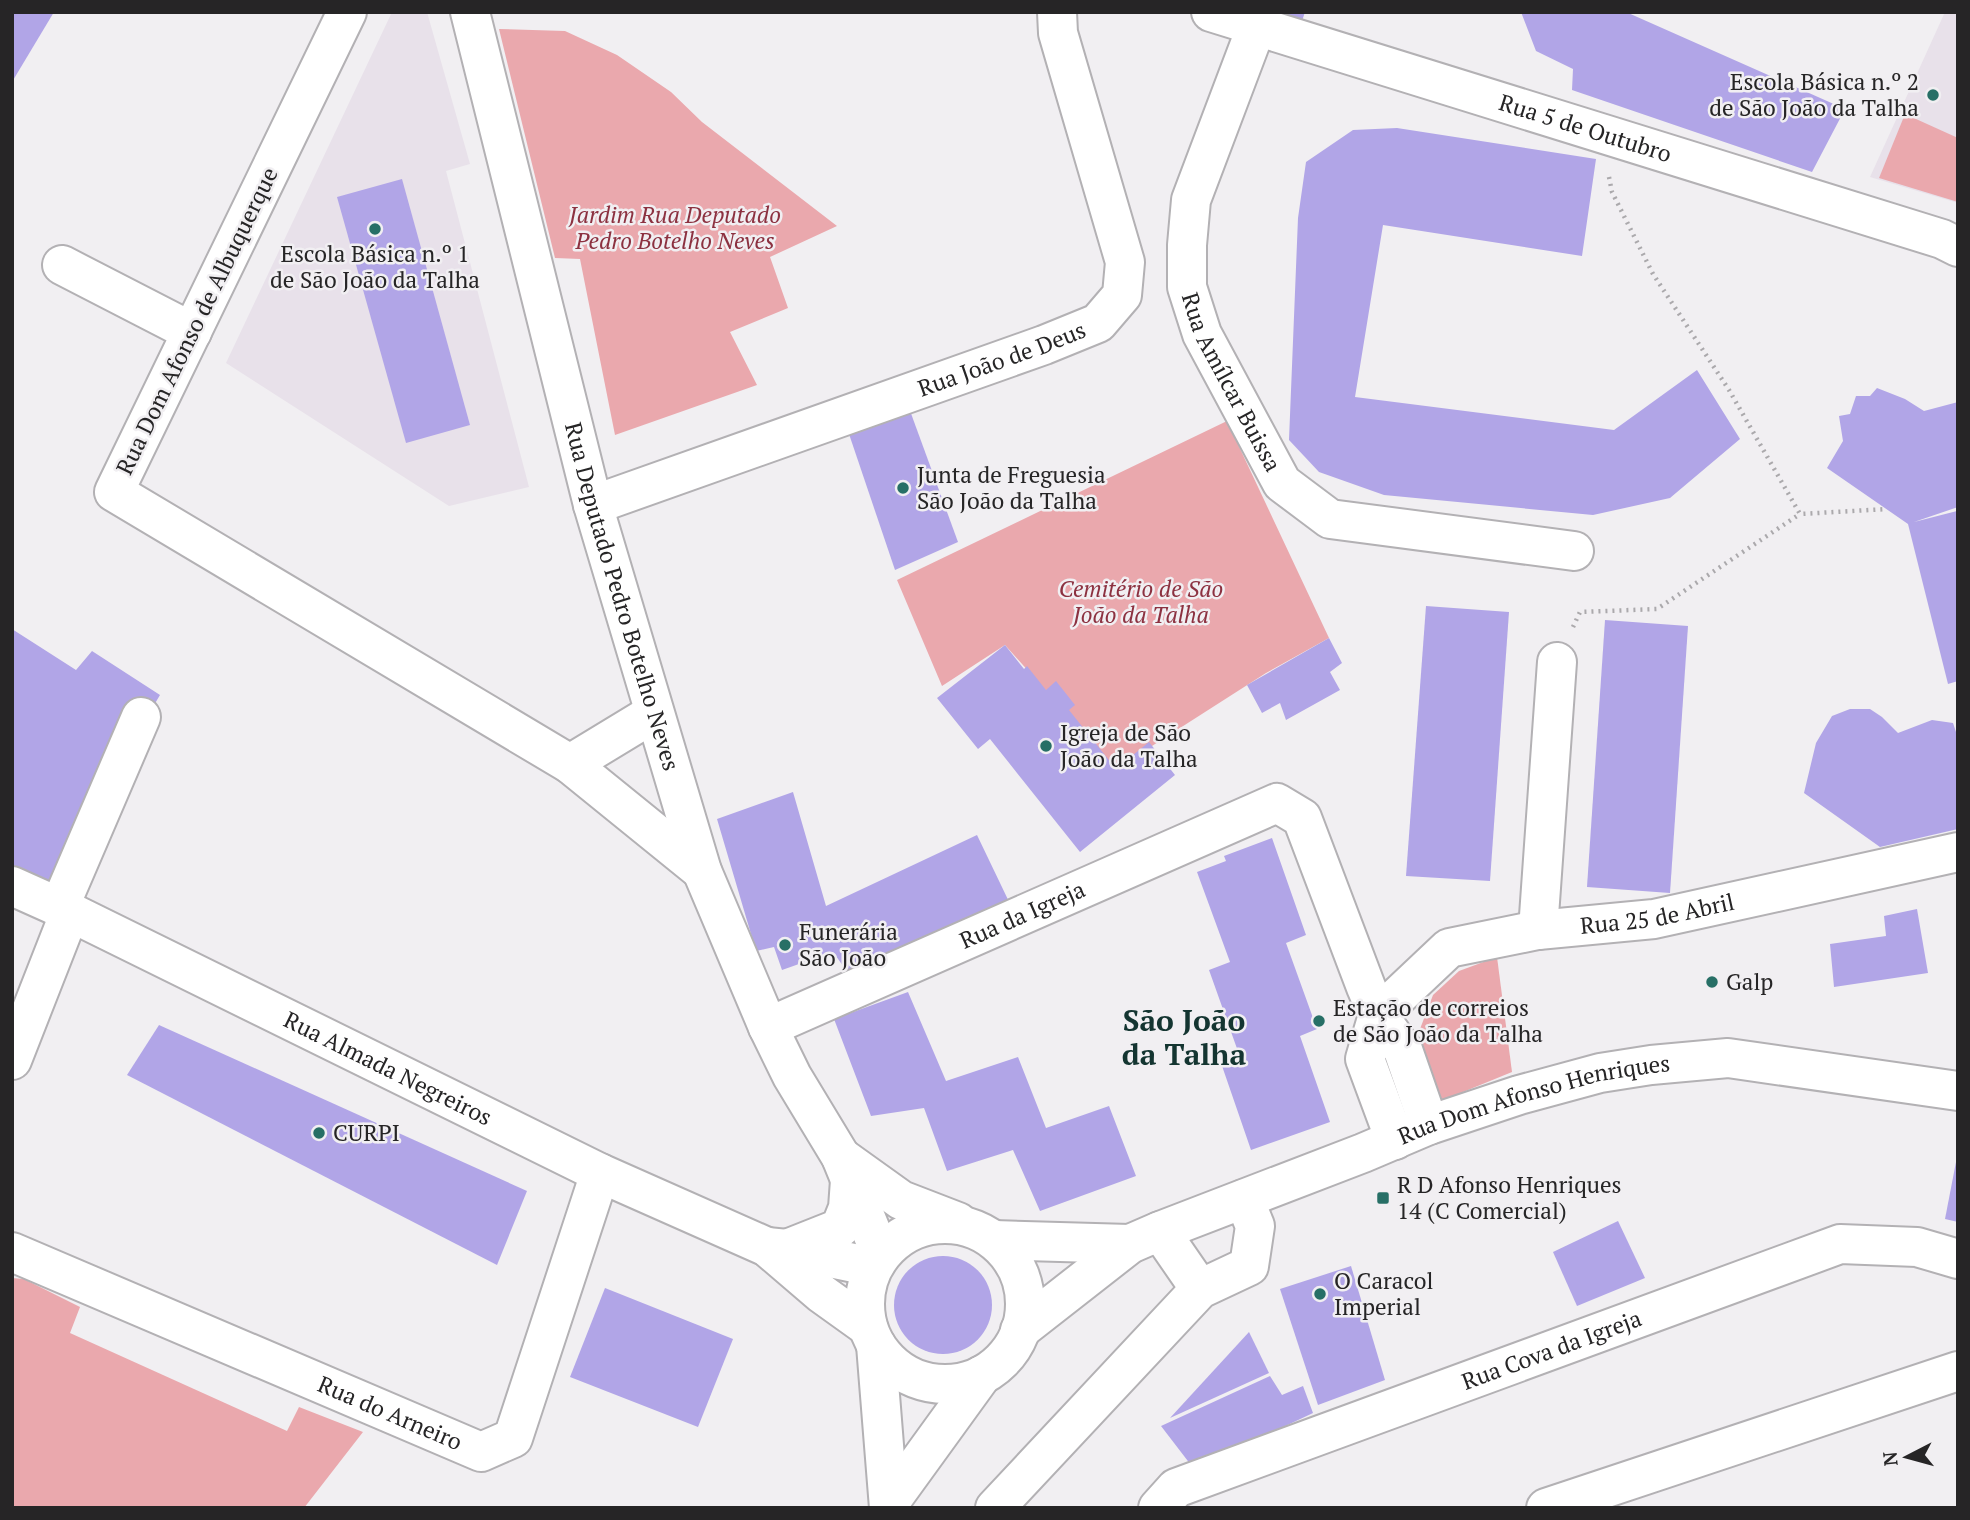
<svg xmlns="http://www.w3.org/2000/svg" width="1970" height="1520" font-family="'PT Serif',serif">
<rect width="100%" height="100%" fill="#f1eff2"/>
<g fill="#e8e1ea">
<path d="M392,12H427L470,164L446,171L529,487L449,506L226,363Z"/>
<path d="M1945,12H1958V203L1870,177Z"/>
</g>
<g fill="#eaa8ad">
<path d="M499,29L565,31L617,55L671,92L702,122L837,226L770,257L788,308L730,332L757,385L615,435L580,259L555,258Z"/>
<path d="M1905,114L1958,138V202L1879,178Z"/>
<path d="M1227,421L1329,638L1266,673L1116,769L1005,645L942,686L897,580Z"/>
<path d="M1497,957L1512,1072L1441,1101L1425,1062L1420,1029L1433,995L1459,971Z"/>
<path d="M12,1278L24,1279L80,1307L70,1333L287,1431L299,1407L363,1432L304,1508H12V1330L14,1324L12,1323Z"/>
</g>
<g fill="#b1a5e7">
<path d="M12,12H54L12,82Z"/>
<path d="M1278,12H1305L1302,21Z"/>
<path d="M1521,12H1626L1845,109L1812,172L1572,90L1573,69L1536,51Z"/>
<path d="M1397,128L1596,159L1582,256L1383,225L1355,397L1614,430L1697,370L1740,439L1670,498L1593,515L1384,495L1319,472L1289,440L1298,218L1306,162L1353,130Z"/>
<path d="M402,179L470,425L406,443L337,197Z"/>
<path d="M1877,388L1905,399L1924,411L1958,402V507L1914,522L1957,511L1958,681L1948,684L1908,524L1827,468L1843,441L1839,416L1850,414L1856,396H1870Z"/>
<path d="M909,408L958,542L895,570L849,434Z"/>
<path d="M1426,606L1509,612L1490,881L1406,876Z"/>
<path d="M1605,620L1688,626L1670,893L1587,887Z"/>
<path d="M12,629L76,670L92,651L160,695L40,896L12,880Z"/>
<path d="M1329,638L1342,663L1330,672L1340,690L1286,720L1280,703L1262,713L1247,685Z"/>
<path d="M1005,645L1024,669L1027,666L1046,690L1056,681L1075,705L1069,710L1116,769L1149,742L1175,775L1080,852L990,739L978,749L937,698Z"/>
<path d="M1850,709H1870L1882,717L1898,733L1932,720L1953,723L1958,738V829L1880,847L1804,793L1816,743L1832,716Z"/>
<path d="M793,792L826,906L977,835L1012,908L851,977L833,952L782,970L774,947L756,951L717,819Z"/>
<path d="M1272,838L1306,935L1286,943L1317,1029L1300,1036L1330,1122L1251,1150L1221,1063L1240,1057L1209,970L1230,962L1197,872L1226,861L1224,856Z"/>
<path d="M1917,909L1928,973L1834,987L1830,944L1886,936L1884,916Z"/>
<path d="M908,992L946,1081L1018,1057L1046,1128L1109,1106L1136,1176L1040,1211L1013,1150L947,1171L924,1108L871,1116L834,1019Z"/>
<path d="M159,1025L527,1191L497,1265L127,1075Z"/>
<path d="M1956,1162L1958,1163V1222L1945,1219Z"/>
<path d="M1618,1221L1645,1278L1577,1306L1553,1252Z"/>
<circle cx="943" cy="1305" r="49"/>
<path d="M1351,1266L1385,1380L1318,1405L1280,1289Z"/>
<path d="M605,1288L733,1339L698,1427L570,1377Z"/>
<path d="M1249,1332L1269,1373L1170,1418Z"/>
<path d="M1270,1376L1282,1395L1303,1386L1313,1413L1194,1469L1161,1426Z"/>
</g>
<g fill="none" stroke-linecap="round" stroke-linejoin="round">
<g stroke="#b3b1b4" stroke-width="42">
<g id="minor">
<path d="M347,12L114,492L570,764L702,871"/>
<path id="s1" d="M470,12L593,505L702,871L768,1027L792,1076L841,1157L881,1255"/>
<path id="s2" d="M1211,12L1942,239L1958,247"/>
<path id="s3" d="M1256,28L1191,200L1187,245V287L1202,334L1282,483L1330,519L1574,551"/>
<path d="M62,265L192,332"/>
<path id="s4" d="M593,505L1044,345L1098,323L1122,295L1125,262L1058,33L1057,12"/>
<path d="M570,764L654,713"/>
<path id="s5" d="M12,886L70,912L600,1173L767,1247L822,1294L868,1327"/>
<path d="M59,908L141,717"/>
<path d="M1538,930L1557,662"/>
<path id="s6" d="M768,1027L1277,803L1302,818L1366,987L1378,1015L1403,1050L1429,1125"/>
<path d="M12,1060L70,912"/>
<path id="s7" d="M1395,1140L1365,1059L1378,1015L1449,948L1538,930L1654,919L1958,852"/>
<path d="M841,1157L901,1200L958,1222"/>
<circle cx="945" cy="1304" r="80"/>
<path d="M1160,1231L1200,1289"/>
<path d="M994,1240L1130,1244"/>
<path d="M767,1247L787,1249L873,1267"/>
<path d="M787,1249L840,1228L848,1208L850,1180"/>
<path id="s8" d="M12,1252L481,1452L513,1438L600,1173"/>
<path id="s9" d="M1020,1330L1130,1244L1160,1231L1363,1153L1429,1125L1519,1095L1600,1073L1651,1065L1728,1058L1958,1091"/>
<path d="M876,1345L889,1508"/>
<path d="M890,1502L982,1375"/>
<path d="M995,1508L1200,1289L1249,1266L1255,1226L1244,1199"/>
<path id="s10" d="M1158,1508L1176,1488L1840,1244L1917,1247L1958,1259"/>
<path d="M1546,1508L1958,1371"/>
</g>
</g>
<g stroke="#aba9ac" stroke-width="4.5" stroke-dasharray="2 5" stroke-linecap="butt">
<path d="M1609,177L1612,192L1653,274L1729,390L1800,514L1887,509"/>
<path d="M1573,627L1580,612L1657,609L1800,514"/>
</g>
<use href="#minor" stroke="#fff" stroke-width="38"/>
</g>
<g fill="#276f66" stroke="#f1eff2" stroke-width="2.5">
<circle cx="1933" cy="95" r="7"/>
<circle cx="375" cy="229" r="7"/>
<circle cx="903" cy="488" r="7"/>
<circle cx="1046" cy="746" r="7"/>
<circle cx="785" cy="945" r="7"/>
<circle cx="1712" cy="982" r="7"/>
<circle cx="1319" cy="1021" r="7"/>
<circle cx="319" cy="1133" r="7"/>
<rect x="1376" y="1191" width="14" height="14" rx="3.5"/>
<circle cx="1320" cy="1294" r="7"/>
</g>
<g text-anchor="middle" stroke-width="5" stroke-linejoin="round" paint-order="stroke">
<g font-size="23" fill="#262526" stroke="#f1eff2" text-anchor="start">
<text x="1919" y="90" text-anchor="end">Escola Básica n.º 2<tspan x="1919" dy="26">de São João da Talha</tspan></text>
<text x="375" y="262" text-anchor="middle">Escola Básica n.º 1<tspan x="375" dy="26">de São João da Talha</tspan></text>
<text x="917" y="483">Junta de Freguesia<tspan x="917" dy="26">São João da Talha</tspan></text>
<text x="1060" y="741">Igreja de São<tspan x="1060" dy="26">João da Talha</tspan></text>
<text x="799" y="940">Funerária<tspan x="799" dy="26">São João</tspan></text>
<text x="1726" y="990">Galp</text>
<text x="1333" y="1016">Estação de correios<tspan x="1333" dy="26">de São João da Talha</tspan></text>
<text x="333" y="1141">CURPI</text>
<text x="1397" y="1193">R D Afonso Henriques<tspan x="1397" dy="26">14 (C Comercial)</tspan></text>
<text x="1334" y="1289">O Caracol<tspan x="1334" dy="26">Imperial</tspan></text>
</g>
<g font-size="23" fill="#262526" stroke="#f1eff2">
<text dy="8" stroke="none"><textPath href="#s2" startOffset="392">Rua 5 de Outubro</textPath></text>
<text transform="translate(197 321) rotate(-64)" y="8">Rua Dom Afonso de Albuquerque</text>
<text dy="8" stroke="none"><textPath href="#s4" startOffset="434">Rua João de Deus</textPath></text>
<text dy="8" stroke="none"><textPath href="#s3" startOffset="376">Rua Amílcar Buissa</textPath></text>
<text dy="8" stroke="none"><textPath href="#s1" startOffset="604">Rua Deputado Pedro Botelho Neves</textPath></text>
<text dy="8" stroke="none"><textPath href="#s7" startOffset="441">Rua 25 de Abril</textPath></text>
<text dy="8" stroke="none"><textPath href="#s6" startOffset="278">Rua da Igreja</textPath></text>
<text dy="8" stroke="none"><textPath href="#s5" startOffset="418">Rua Almada Negreiros</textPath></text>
<text dy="8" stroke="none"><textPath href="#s9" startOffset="570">Rua Dom Afonso Henriques</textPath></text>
<text dy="8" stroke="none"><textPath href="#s10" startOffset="427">Rua Cova da Igreja</textPath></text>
<text dy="8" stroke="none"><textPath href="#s8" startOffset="411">Rua do Arneiro</textPath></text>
</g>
<g font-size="23" font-style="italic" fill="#8c3140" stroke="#f1eff2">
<text x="675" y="223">Jardim Rua Deputado<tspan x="675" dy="26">Pedro Botelho Neves</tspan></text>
<text x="1141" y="597">Cemitério de São<tspan x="1141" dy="26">João da Talha</tspan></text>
</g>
<g font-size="30" font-weight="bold" fill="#143531" stroke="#f1eff2">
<text x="1184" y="1031">São João<tspan x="1184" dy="34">da Talha</tspan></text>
</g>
</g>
<rect width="1970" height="1520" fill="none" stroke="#262526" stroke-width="28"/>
<g transform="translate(1907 1457) rotate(264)" stroke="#f1eff2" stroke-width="5" paint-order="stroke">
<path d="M0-5L12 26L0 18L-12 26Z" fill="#262526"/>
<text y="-10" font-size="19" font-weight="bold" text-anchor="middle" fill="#262526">N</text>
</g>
</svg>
